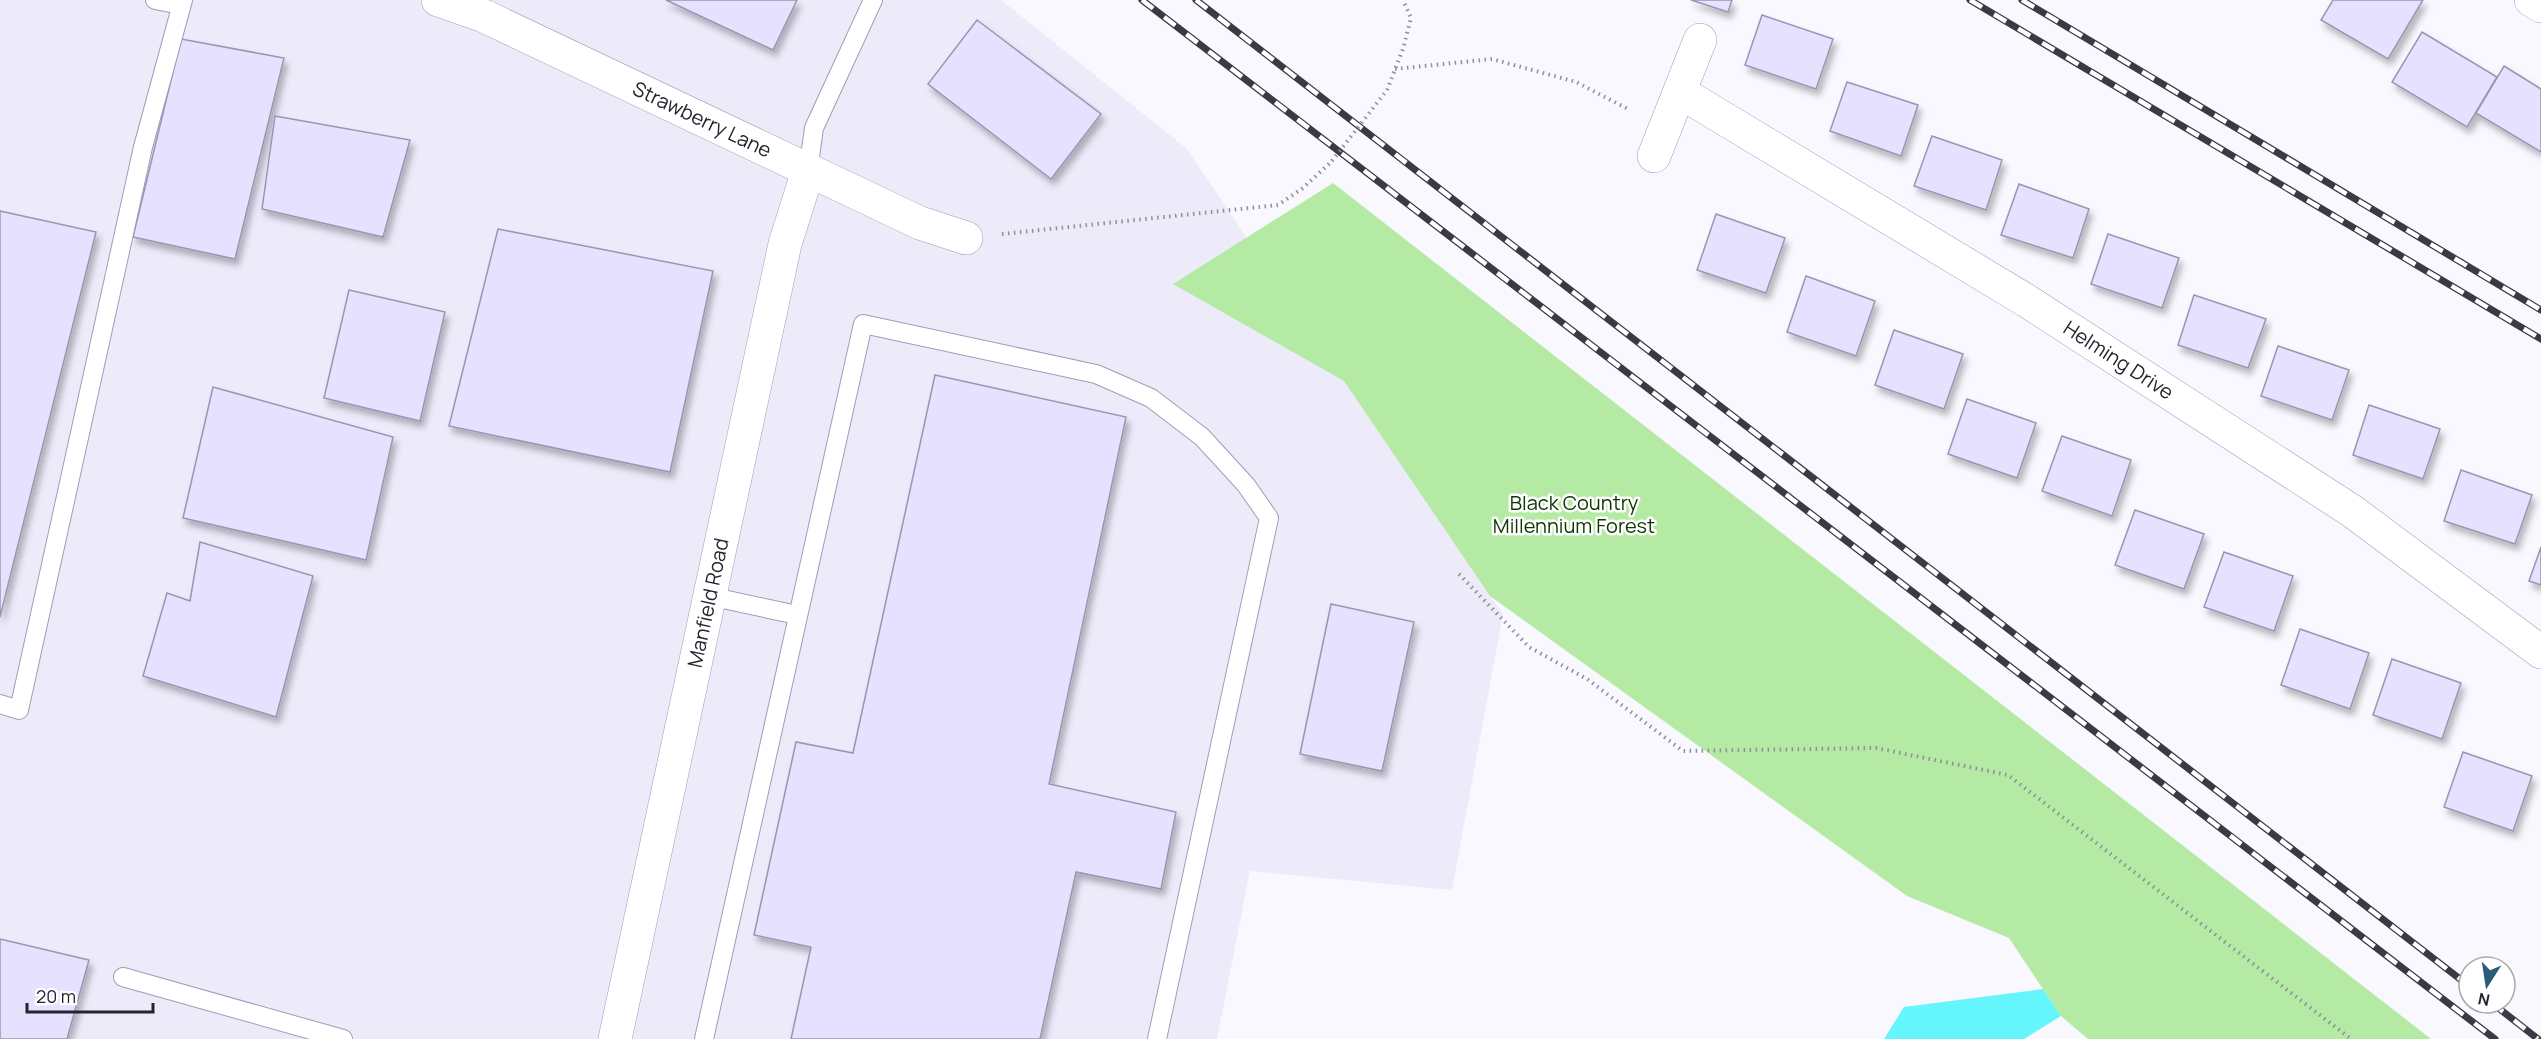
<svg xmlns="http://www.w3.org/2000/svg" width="2541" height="1039" font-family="Manrope,sans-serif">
<defs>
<filter id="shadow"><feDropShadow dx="3.5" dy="6" stdDeviation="3" flood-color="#0004"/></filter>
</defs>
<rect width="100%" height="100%" fill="#f9f8ff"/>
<path fill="#edebfa" d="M0,0H1001L1186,148L1503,614L1452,890L1250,871L1217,1039H0Z"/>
<path fill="#b5eaa5" d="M1333,183L2431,1039H2088L2061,1016L2009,938L1907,896L1490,596L1344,381L1173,284Z"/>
<path fill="#65f5fd" d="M2043,989L2061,1016L2024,1039H1884L1904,1007Z"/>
<g fill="#e5e1ff" stroke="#9a96b1" stroke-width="1.5" filter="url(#shadow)">
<path d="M666,0H797L773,50Z"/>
<path d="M1691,0H1732L1728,12Z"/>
<path d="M2333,0H2423L2388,59L2321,20Z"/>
<path d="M1762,15L1833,39L1816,89L1745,65Z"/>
<path d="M977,20L1101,114L1051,179L928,84Z"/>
<path d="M2422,32L2497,77L2467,127L2392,82Z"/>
<path d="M181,39L284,58L235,259L133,237Z"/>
<path d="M2504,66L2541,89V152L2476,113Z"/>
<path d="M1847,82L1918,105L1901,156L1830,131Z"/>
<path d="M275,116L410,140L383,237L262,209Z"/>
<path d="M1932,136L2002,160L1986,210L1914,186Z"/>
<path d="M2019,184L2089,209L2073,258L2001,235Z"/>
<path d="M0,211L96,232L0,617Z"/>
<path d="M1716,214L1785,238L1766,293L1697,270Z"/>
<path d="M498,229L713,271L670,472L449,426Z"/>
<path d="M2108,234L2179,258L2162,308L2091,284Z"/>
<path d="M1806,276L1875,301L1856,356L1787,332Z"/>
<path d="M349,290L445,312L420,421L324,398Z"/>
<path d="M2194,295L2266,319L2248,368L2178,345Z"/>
<path d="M1894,330L1963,354L1944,409L1875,385Z"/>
<path d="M2278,346L2349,370L2332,420L2261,396Z"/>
<path d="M935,375L1126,417L1049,784L1176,812L1161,889L1076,872L1040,1039H791L811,947L754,935L796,742L853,753Z"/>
<path d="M213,387L393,437L366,560L183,518Z"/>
<path d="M1967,399L2036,423L2017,478L1948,454Z"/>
<path d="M2369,405L2440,429L2423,479L2353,455Z"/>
<path d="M2062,436L2131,460L2112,516L2042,491Z"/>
<path d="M2461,470L2532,495L2515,544L2444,521Z"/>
<path d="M2135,510L2204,534L2184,589L2115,565Z"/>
<path d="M200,542L313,576L276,717L143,676L167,593L190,601Z"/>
<path d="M2541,547V585L2529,581Z"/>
<path d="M2224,552L2293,576L2274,631L2204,607Z"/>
<path d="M1331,604L1414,622L1382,771L1300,754Z"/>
<path d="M2300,629L2369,653L2350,709L2281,685Z"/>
<path d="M2392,659L2461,683L2442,739L2373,715Z"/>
<path d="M2463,752L2532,776L2513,831L2444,807Z"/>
<path d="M0,939L89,960L67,1039H0Z"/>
</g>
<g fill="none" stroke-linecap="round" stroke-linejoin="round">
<g stroke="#a09cb8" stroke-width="20">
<g id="service">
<path d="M155,0L181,5"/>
<path d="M808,171L814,128L873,0"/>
<path d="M709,596L797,615"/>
<path d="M0,704L19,710L143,147L183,0"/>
<path d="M123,977L343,1039"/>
<path d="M704,1039L863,324L1096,374L1151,398L1202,437L1246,485L1269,518L1157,1039"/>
</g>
</g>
<g stroke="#a09cb8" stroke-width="34">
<g id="minor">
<path id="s1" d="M438,0L484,16L920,223L966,238"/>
<path d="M2531,0L2541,6"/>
<path id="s2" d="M1680,92L2027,301L2352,511L2541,652"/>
<path d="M1654,156L1700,40"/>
<path id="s3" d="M615,1039L785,244L808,171"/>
</g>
</g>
<g stroke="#8f8e97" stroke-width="4" stroke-dasharray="1.5 4.5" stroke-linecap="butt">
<path d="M1395,69L1492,59L1576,82L1630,110"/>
<path d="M1387,90L1403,49L1411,18L1403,0"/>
<path d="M1002,234L1278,205L1303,188L1332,161"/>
<path d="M1459,574L1529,647L1587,679L1683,751L1876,748L2008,775L2351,1039"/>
</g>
<use href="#service" stroke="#fff" stroke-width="18"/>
<use href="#minor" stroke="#fff" stroke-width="33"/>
<g stroke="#3b3a44" stroke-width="7">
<g id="rail">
<path d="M1142,0L2495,1039"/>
<path d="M1196,0L2469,986"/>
<path d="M1970,0L2541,339"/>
<path d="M2022,0L2541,310"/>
<path d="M2492,1003L2538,1039"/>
</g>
</g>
<use href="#rail" stroke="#fff" stroke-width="4.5" stroke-dasharray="14" stroke-linecap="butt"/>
<path stroke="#8f8e97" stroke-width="4" stroke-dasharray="1.5 4.5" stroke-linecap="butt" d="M1332,161L1387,90"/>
</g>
<g text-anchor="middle" stroke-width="5" stroke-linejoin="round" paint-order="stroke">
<g font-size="20" fill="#26252f" stroke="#fff">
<text dy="7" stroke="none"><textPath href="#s1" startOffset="290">Strawberry Lane</textPath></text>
<text dy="7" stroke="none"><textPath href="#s2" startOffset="514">Helming Drive</textPath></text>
<text dy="7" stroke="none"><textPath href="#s3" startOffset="446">Manfield Road</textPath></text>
</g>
<g font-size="20" fill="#0e3600" stroke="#fff">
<text x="1574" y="510">Black Country<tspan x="1574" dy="23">Millennium Forest</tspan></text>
</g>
</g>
<g transform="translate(2487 985) rotate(192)"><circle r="28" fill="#ffffff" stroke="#a8a8ac" stroke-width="1.5"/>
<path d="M0-4.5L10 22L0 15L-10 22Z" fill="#2d5b7a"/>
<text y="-9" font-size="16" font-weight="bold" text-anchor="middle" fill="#26252f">N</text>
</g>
<path d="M27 1003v9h126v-9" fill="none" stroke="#26252f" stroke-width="3"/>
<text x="36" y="1003" font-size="18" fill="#26252f" stroke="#ffffff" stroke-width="4.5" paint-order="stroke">20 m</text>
</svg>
